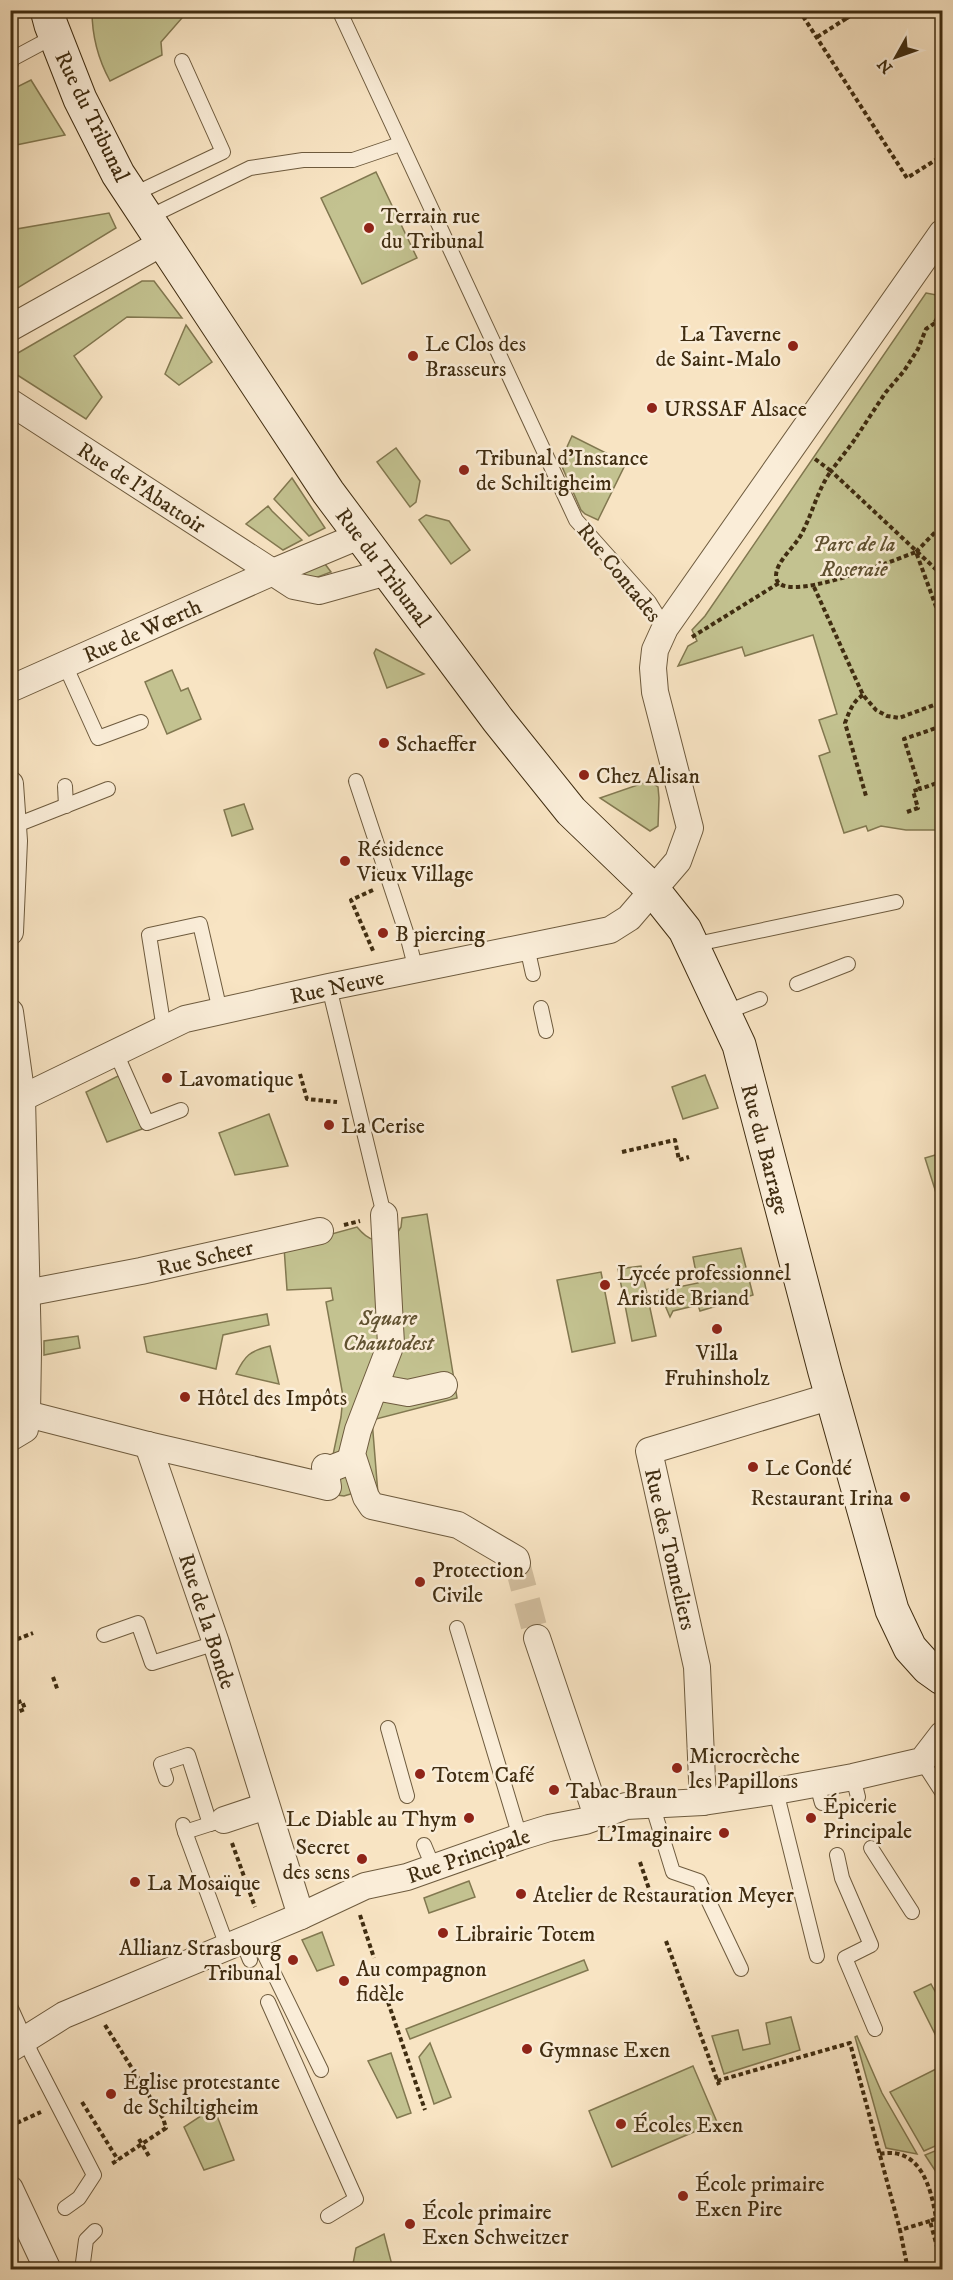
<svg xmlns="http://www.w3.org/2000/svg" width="953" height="2280" font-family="'IM FELL DW Pica',serif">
<rect width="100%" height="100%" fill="#f8e4c3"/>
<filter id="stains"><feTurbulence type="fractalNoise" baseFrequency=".00333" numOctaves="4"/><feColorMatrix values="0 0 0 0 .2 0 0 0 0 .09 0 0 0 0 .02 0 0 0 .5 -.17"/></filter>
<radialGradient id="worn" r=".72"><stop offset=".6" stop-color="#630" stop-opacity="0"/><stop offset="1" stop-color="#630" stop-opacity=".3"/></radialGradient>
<g fill="#c3c290" stroke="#827850" stroke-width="1.5">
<path d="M92,11H178L182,18L161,42L162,55L110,81C98,59 92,36 92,11Z"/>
<path d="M31,80L65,135L11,146V90Z"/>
<path d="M376,172L417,258L362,284L321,198Z"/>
<path d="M109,213L116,228L11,292V230Z"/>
<path d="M142,281H154L182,318L127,317L74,356L102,397L86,419L11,371V357Z"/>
<path d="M926,293L942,296V830H906L881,826L868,831L866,826L844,833L819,756L830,752L819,720L837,714L813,635L745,656L742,647L678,666L688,646L697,641L692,630L705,616Z"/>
<path d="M186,325L212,362L179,385L165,374Z"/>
<path d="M572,436L626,463L598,520L585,514L581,510L560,462Z"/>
<path d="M396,448L420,481L416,502L410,507L377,462Z"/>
<path d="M292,478L325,528L309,536L274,499Z"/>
<path d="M268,506L272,511L302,540L283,550L246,524Z"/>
<path d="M426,515L449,521L470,550L451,564L419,520Z"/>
<path d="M319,556L331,572L310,580L290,569Z"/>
<path d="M376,649L424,674L387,688L374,653Z"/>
<path d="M172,670L181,691L188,688L201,719L167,734L145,682Z"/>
<path d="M649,781L658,787L659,798L658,826L650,831L600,798Z"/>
<path d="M244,804L253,829L232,836L224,810Z"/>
<path d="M122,1074L142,1129L107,1142L86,1092Z"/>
<path d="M705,1075L718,1108L683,1119L672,1087Z"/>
<path d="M269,1114L288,1166L235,1175L219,1133Z"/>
<path d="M942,1153V1198L938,1199L925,1158Z"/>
<path d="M427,1214L457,1398L372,1420L378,1494L354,1493L344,1496L337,1495L330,1469L341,1417L343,1396L326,1302L333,1300L331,1288L287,1290L284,1247L357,1227C371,1244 377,1241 396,1235L401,1227L402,1218Z"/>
<path d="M741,1248L753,1295L700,1311L698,1305L673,1311L670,1317L659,1291L698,1283L693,1257Z"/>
<path d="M641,1266L656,1336L632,1341L618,1269Z"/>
<path d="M601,1272L615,1343L572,1352L557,1280Z"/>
<path d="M267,1314L269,1325L223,1335L216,1369L147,1352L144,1337Z"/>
<path d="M78,1336L80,1348L44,1355V1341Z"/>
<path d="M270,1346L279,1384L236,1374C245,1355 250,1351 270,1346Z"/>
<path d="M469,1881L475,1897L429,1913L424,1898Z"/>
<path d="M322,1932L334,1965L317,1971L302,1940Z"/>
<path d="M584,1960L588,1970L410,2039L406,2029Z"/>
<path d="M931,1984L942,2004V2048L914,1992Z"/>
<path d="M791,2017L800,2050L724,2074L712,2036L738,2030L743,2050L770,2044L766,2023Z"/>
<path d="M857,2036L882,2093L917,2154L886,2148L855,2037Z"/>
<path d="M430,2043L451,2097L434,2104L419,2057Z"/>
<path d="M391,2053L411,2113L397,2118L368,2061Z"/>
<path d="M693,2066L717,2122L612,2167L589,2111Z"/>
<path d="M942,2066V2143L924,2151L890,2092Z"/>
<path d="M214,2108L234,2160L204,2170L184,2127L201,2116L200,2113Z"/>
<path d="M942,2148V2181L925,2155Z"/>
<path d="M384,2234L393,2269H352L356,2248Z"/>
</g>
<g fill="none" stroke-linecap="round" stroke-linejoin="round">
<path stroke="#d3bf9f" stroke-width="26" stroke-dasharray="26 13" stroke-linecap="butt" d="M517,1563L537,1638"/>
<g stroke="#6e5b3e" stroke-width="16">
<g id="lane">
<path d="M339,10L576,520L649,602L665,628"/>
<path d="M10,66L12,59L55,36"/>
<path d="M132,195L223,152L182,61"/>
<path d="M147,218L250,168L303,160H353L400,144"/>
<path d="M65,665L98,738L141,722"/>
<path d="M356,781L407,935L416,970"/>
<path d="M65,786L66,806"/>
<path d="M14,826L108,789"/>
<path d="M692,945L896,902"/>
<path d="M527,947L533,974"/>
<path d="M797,984L848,964"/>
<path d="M329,987L384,1215"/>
<path d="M541,1008L546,1031"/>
<path d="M724,1013L760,999"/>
<path d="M164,1029L149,935L200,924L220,1011"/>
<path d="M116,1053L147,1123L181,1110"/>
<path d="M457,1628L520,1837"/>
<path d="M104,1635L138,1623L152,1663L216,1643"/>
<path d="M388,1728L407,1796"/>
<path d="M922,1761L942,1792"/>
<path d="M853,1777L858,1797"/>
<path d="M166,1779L161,1764L188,1755L210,1824L224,1820"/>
<path d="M817,1785L822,1803"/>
<path d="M776,1791L817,1956"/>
<path d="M652,1804L673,1872L699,1881L741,1969"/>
<path d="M183,1825L185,1832L210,1824"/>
<path d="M185,1832L227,1946"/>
<path d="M424,1845L434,1869"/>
<path d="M871,1848L912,1912"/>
<path d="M837,1855L842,1878L871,1945L845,1958L875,2029"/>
<path d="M255,1935L321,2070"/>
<path d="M242,1940L250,1960"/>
<path d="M268,2002L356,2199L328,2216"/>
<path d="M10,2006L32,2055L94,2175L79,2198L65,2208"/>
<path d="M82,2270L86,2240L95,2231"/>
</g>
</g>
<g stroke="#6e5b3e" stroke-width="28">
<g id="street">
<path d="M10,328L162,243"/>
<path d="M10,402L294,586L319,591L387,572"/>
<path d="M10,689L273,572L359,536"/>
<path d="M10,784L14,841L10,932"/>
<path d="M10,1012L22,1098L28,1351L27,1414L25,1429L10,1438"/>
<path d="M22,1098L185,1019L329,987L610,930L629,918L678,861L690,828L655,692L653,668L655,650L665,628L942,233"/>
<path d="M384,1215L391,1344L358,1430L352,1454L366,1497L372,1506L458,1525L516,1559L517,1563"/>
<path d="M26,1293L141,1271L320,1231"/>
<path d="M375,1387L408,1393L444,1385"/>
<path d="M27,1414L148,1445L328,1487L325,1467L330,1469L353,1460"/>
<path d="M148,1445L216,1643L301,1916"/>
<path d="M537,1638L597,1816"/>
<path d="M703,1802L697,1667L649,1451L832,1396"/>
<path d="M224,1820L266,1806"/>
<path d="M10,2049L64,2015L301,1916L365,1886L407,1877L520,1837L549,1828L585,1821L626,1806L703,1802L776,1791L853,1777L922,1761L942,1735"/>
<path d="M10,2189L48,2270"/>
</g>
</g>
<g stroke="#402d11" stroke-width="35">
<path id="secondary" d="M47,10L51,25L80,99L118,174L328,492L498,720L571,811L654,891L685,930L739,1045L825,1372L892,1610L910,1648L928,1668L942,1678"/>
</g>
<g stroke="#402d11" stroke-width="4" stroke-dasharray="4.5 3" stroke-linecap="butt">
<path d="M799,10L907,178L942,156"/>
<path d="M842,10L847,18L859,10"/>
<path d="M817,37L847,18"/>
<path d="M942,321L935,323L926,329L918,349L904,371L886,392L853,442L831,471L942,575"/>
<path d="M935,322L942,309"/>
<path d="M815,459L831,471C817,491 813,512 802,533C796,546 776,561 776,576C776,609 899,558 916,552L942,623"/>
<path d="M10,489L14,483"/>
<path d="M916,552L942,525"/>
<path d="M814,587L863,695L876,710L887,716L899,718L942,702"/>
<path d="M692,637L779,583"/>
<path d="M863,695C853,701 849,712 845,723L866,796"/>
<path d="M942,726L904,739L920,789L940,782L942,789"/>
<path d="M907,812L918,808L913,791L920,789"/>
<path d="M373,890L351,900L374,953"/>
<path d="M300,1074L307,1099L337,1102"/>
<path d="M622,1152L675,1140L679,1160L689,1157"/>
<path d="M344,1225L360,1221"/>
<path d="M10,1642L33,1633"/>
<path d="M53,1677L58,1691"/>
<path d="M10,1705L22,1701L25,1709L10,1715"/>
<path d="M232,1843L255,1907"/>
<path d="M640,1862L654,1904"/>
<path d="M360,1915L374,1958"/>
<path d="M666,1941L719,2085"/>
<path d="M388,2002L425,2110"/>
<path d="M105,2025L163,2118L166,2128L110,2165"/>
<path d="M717,2081L850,2043L900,2230"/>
<path d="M82,2102L118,2160"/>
<path d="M10,2126L41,2112"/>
<path d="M139,2139L150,2158"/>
<path d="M880,2154C920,2146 931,2187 936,2218"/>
<path d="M942,2216L930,2221L942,2265"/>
<path d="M908,2270L900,2230L930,2221"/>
</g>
<use href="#lane" stroke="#faedd8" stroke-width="14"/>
<use href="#street" stroke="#faedd8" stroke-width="26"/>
<use href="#secondary" stroke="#faedd8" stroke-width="33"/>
</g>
<g fill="#8f2418" stroke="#faedd8" stroke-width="2">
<circle cx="369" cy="228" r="6"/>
<circle cx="793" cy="346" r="6"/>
<circle cx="413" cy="356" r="6"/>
<circle cx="652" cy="408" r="6"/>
<circle cx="464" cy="470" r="6"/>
<circle cx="384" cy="743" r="6"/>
<circle cx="584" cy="775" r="6"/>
<circle cx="345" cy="861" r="6"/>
<circle cx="383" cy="933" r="6"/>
<circle cx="167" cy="1078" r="6"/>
<circle cx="329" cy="1125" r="6"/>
<circle cx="605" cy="1285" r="6"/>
<circle cx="717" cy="1329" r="6"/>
<circle cx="185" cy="1397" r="6"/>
<circle cx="753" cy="1467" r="6"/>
<circle cx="905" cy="1497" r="6"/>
<circle cx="420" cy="1582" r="6"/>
<circle cx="677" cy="1768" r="6"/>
<circle cx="420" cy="1774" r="6"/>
<circle cx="554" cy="1790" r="6"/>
<circle cx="469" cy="1818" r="6"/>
<circle cx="811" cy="1818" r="6"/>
<circle cx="724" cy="1833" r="6"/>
<circle cx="362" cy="1859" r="6"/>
<circle cx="135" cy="1882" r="6"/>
<circle cx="521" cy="1894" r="6"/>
<circle cx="443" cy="1933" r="6"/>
<circle cx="293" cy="1960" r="6"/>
<circle cx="344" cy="1981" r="6"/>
<circle cx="527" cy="2049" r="6"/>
<circle cx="111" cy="2094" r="6"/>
<circle cx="621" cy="2124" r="6"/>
<circle cx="683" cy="2196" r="6"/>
<circle cx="410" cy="2224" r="6"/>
</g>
<g text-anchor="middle" stroke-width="5" stroke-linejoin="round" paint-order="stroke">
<g font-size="22" fill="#402d11" stroke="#faedd8">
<text transform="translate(93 116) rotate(64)" y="8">Rue du Tribunal</text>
<text transform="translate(142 487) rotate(33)" y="8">Rue de l'Abattoir</text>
<text transform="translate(384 567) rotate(53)" y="8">Rue du Tribunal</text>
<text transform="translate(620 572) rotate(51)" y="8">Rue Contades</text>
<text transform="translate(142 630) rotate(-24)" y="8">Rue de Wœrth</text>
<text transform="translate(337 986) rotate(-12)" y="8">Rue Neuve</text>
<text transform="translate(766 1149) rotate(75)" y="8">Rue du Barrage</text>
<text transform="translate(205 1257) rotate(-13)" y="8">Rue Scheer</text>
<text transform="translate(671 1549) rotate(77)" y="8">Rue des Tonneliers</text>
<text transform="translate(208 1621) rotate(72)" y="8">Rue de la Bonde</text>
<text transform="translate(468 1855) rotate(-19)" y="8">Rue Principale</text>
</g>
<g font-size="22" fill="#402d11" stroke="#faedd8" text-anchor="start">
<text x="381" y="223">Terrain rue<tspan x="381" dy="25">du Tribunal</tspan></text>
<text x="781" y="341" text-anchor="end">La Taverne<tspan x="781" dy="25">de Saint-Malo</tspan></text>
<text x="425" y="351">Le Clos des<tspan x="425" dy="25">Brasseurs</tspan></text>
<text x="664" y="416">URSSAF Alsace</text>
<text x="476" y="465">Tribunal d'Instance<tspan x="476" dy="25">de Schiltigheim</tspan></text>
<text x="396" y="751">Schaeffer</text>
<text x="596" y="783">Chez Alisan</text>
<text x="357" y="856">Résidence<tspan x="357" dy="25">Vieux Village</tspan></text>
<text x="395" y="941">B piercing</text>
<text x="179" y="1086">Lavomatique</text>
<text x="341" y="1133">La Cerise</text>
<text x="617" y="1280">Lycée professionnel<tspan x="617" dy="25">Aristide Briand</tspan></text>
<text x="717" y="1360" text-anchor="middle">Villa<tspan x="717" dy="25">Fruhinsholz</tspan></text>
<text x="197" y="1405">Hôtel des Impôts</text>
<text x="765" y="1475">Le Condé</text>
<text x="893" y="1505" text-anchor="end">Restaurant Irina</text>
<text x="432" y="1577">Protection<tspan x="432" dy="25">Civile</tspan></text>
<text x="689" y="1763">Microcrèche<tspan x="689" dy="25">les Papillons</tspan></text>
<text x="432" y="1782">Totem Café</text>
<text x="566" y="1798">Tabac Braun</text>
<text x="823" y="1813">Épicerie<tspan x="823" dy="25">Principale</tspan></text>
<text x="457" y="1826" text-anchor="end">Le Diable au Thym</text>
<text x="712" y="1841" text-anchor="end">L'Imaginaire</text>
<text x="350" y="1854" text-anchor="end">Secret<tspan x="350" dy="25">des sens</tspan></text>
<text x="147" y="1890">La Mosaïque</text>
<text x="533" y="1902">Atelier de Restauration Meyer</text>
<text x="455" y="1941">Librairie Totem</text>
<text x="281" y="1955" text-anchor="end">Allianz Strasbourg<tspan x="281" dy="25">Tribunal</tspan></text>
<text x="356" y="1976">Au compagnon<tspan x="356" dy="25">fidèle</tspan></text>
<text x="539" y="2057">Gymnase Exen</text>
<text x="123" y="2089">Église protestante<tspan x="123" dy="25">de Schiltigheim</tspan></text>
<text x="633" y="2132">Écoles Exen</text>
<text x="695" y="2191">École primaire<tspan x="695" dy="25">Exen Pire</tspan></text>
<text x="422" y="2219">École primaire<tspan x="422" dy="25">Exen Schweitzer</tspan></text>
</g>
<g font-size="22" font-style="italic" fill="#615231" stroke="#faedd8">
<text x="854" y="551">Parc de la<tspan x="854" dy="25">Roseraie</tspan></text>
<text x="388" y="1325">Square<tspan x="388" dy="25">Chautodest</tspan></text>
</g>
</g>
<rect width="953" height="2280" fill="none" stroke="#f8e4c3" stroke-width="36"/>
<rect x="12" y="12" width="929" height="2256" fill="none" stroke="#402d11" stroke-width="3"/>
<rect x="18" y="18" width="917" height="2244" fill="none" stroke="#402d11" stroke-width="1.5"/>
<g transform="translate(896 57) rotate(230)" stroke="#faedd8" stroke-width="4.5" paint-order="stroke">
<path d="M0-4.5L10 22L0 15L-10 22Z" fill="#402d11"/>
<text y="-9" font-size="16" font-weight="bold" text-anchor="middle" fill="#402d11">N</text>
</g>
<rect width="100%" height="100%" filter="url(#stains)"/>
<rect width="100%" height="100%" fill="url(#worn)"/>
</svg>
